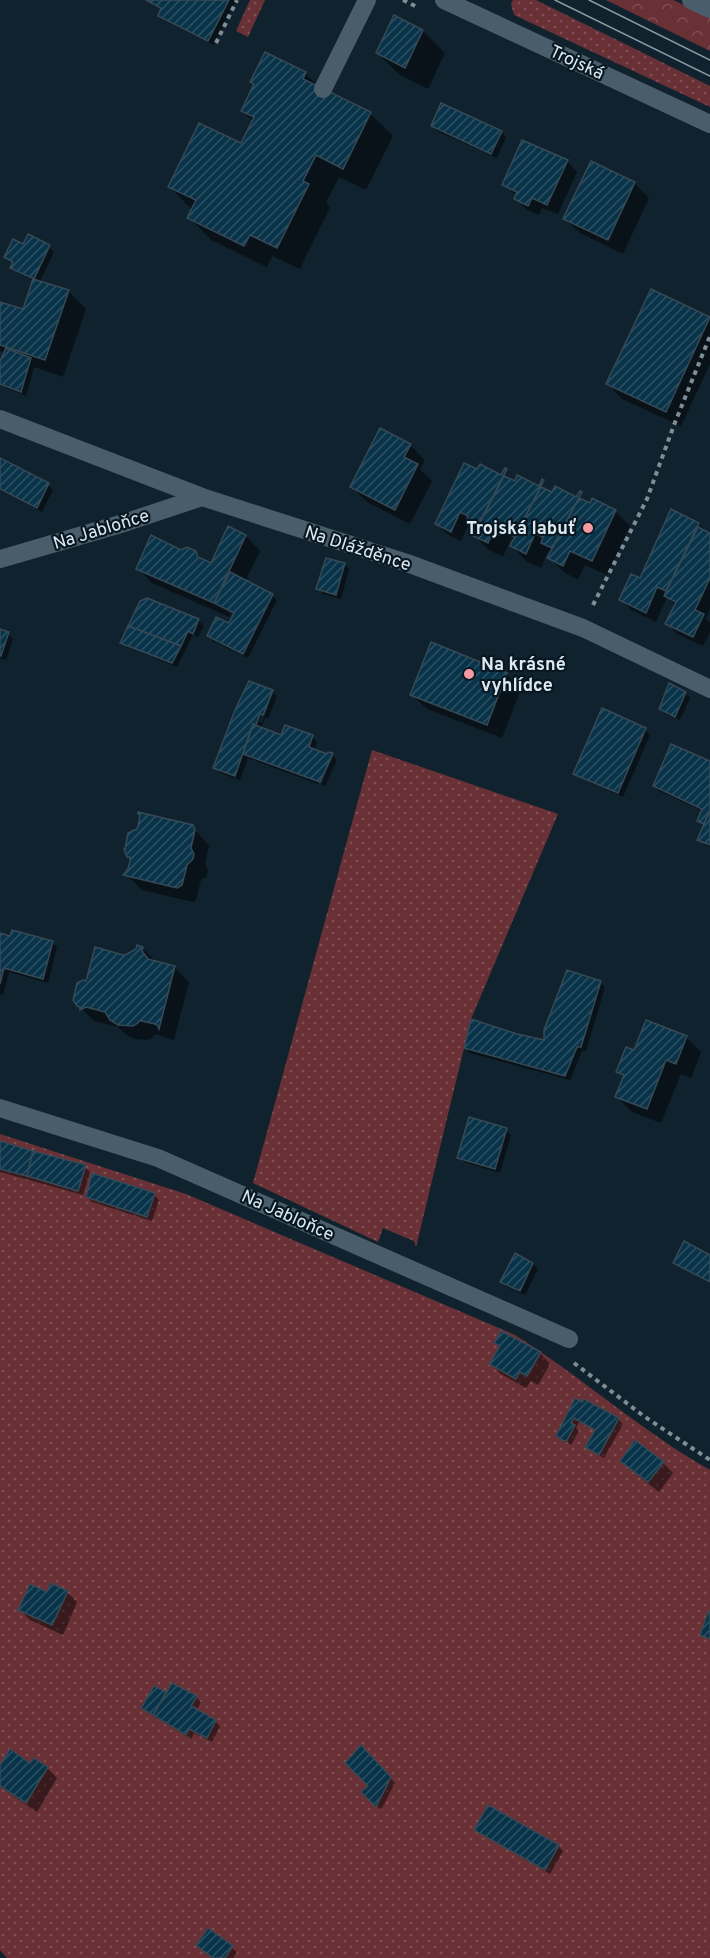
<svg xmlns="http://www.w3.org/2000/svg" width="710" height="1958" font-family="Overpass,sans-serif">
<defs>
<pattern id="grass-dots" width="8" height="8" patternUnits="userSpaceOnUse" patternTransform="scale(1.5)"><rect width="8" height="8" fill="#693136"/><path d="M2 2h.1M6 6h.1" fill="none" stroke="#7e4f53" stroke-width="1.8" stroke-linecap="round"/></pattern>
<pattern id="forest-crowns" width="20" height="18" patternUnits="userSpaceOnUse" patternTransform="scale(1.5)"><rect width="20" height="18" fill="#693136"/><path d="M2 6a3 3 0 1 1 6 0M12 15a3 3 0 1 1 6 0" fill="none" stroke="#7e4f53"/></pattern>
<pattern id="building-hatch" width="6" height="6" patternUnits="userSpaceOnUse" patternTransform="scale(1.5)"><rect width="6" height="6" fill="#093349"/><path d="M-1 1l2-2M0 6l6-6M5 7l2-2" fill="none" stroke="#2c5164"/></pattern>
</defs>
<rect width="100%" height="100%" fill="#10222d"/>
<g fill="url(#grass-dots)">
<path d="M250,0H265L248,37L236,31Z"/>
<path d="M513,0H536L710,86V107L514,15L511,4Z"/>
<path d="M372,750L558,814L471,1019L416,1247L414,1241L383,1228L378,1242L253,1183Z"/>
<path d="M0,1134L186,1194L515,1335C582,1377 641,1431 710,1470V1958H7L0,1950Z"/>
</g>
<path fill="url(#forest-crowns)" d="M606,0H673L710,17V51Z"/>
<g fill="#0007">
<path d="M146,0H236L214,45L164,20L159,15L162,9Z"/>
<path d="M423,31L445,53L428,89L400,75L377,53Z"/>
<path d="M305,73L322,90L370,114L393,136L366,190L339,177L326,203L330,207L300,269L272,256L267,267L211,240L189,217L192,210L170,187L242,145L253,122L243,111Z"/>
<path d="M432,126L501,132L506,137L497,158L437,131Z"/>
<path d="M567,161L577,172L558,214L542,208L539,215L526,209L516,199L517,196L504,185Z"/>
<path d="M634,183L649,198L623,254L580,233L565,219Z"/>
<path d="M24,246L49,247L54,252L39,283L68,291L86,309L63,377L34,367L26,396L0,385V364L5,355L0,350V303L23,311L34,281L17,272L12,267L14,263L6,257Z"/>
<path d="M651,291L710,319V364L681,426L622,399L608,384Z"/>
<path d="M410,445L425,460L420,469L432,481L410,524L367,502L352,487Z"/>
<path d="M0,460L48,485L53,490L42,512L0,490Z"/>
<path d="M480,466L515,482L518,477L552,494L555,488L590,505L615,511L630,526L607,575L585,565L578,580L564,572L549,558L552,552L549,550L541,568L526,561L512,546L514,541L511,538L503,557L489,550L474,535L477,531L469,523L461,541L447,534L436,524L478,471Z"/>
<path d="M698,524L710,534V609L706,618L710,623V632L703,646L677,634L667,623L676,606L667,597L656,622L631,610L621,599Z"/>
<path d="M246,536L260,551L245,582L272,596L277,600L248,658L213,641L209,636L230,625L235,615L231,613L229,617L152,583L138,568L181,551L195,552L205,562L212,565Z"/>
<path d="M344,564L349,569L341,599L323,594L318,589Z"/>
<path d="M147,600L199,621L204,626L198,637L193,635L177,667L127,647L122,642Z"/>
<path d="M0,630L8,634L13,639L6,660L0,658Z"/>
<path d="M506,674L521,689L502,738L427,709L412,695Z"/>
<path d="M271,692L259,722L262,723L273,693L277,696L268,719L265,718L261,729L282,737H312L317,742L314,750L328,756L332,755L337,760L325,786L321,785L333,757H329L318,784L248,758L240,780L220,773L215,768Z"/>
<path d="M685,693L690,698L680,720L665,714L660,709Z"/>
<path d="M645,730L650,735L623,797L580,778L575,773Z"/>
<path d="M710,763V847L704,844L699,839L704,826L699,820L703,811L659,791L654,786Z"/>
<path d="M192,826L209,846L205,864L208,870L206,877L201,880L196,900L193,902L142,890L127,875L131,859L128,856Z"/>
<path d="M0,934L52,942L57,947L48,983L9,972L3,995L0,994Z"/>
<path d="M142,948L157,963L174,967L189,982L174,1040L158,1035H153V1038L148,1040L135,1039L126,1035L118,1027L94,1021L78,1005L87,983L123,956Z"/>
<path d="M600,982L605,987L586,1051H582L570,1080L470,1053L465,1048L516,1035L546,1041Z"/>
<path d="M686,1037L701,1052L691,1078L681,1074L661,1123L632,1112L617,1097L624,1078L618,1071L635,1052Z"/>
<path d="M506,1130L511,1135L500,1173L464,1162L459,1157Z"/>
<path d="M0,1142L85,1167L90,1172L83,1195L0,1172Z"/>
<path d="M154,1195L159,1200L152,1221L92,1202L87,1197Z"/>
<path d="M710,1257V1283L680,1267L675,1262Z"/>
<path d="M533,1264L538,1269L525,1295L507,1287L502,1282Z"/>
<path d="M496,1343L540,1353L550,1364L538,1385L531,1381L526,1388L501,1374L491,1364L501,1347Z"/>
<path d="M576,1400L618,1419L623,1424L604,1458L592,1452L587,1447L596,1431L579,1422L576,1428L579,1431L571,1445L558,1435Z"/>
<path d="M622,1461L663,1463L673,1473L659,1492L632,1471Z"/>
<path d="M67,1592L77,1602L63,1635L30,1620L20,1610L48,1594Z"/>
<path d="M154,1688L166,1694L196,1697L201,1702L196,1711L215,1721L220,1726L212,1742L194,1733L191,1739L148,1713L143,1708Z"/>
<path d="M361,1748L395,1783L381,1810L363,1792L370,1786Z"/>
<path d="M31,1765L47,1768L57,1778L37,1812L0,1787V1768Z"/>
<path d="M476,1829L558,1846L563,1851L550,1874L481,1834Z"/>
<path d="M208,1930L237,1952L233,1958H214Z"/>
</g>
<g fill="url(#building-hatch)" stroke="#374955" stroke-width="1.5">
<path d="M146,0H229L208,41L158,16L161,8Z"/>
<path d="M394,15L423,30L405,68L376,53Z"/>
<path d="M265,52L306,72L303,79L371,112L343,169L316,155L303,181L309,184L277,248L250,235L244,246L187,218L196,200L168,187L199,123L241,143L254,117L241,111L254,84L250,82Z"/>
<path d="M441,103L502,131L491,154L431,126Z"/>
<path d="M522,140L568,160L547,205L532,198L528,206L514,199L517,192L502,185Z"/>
<path d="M591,161L635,182L608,240L563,219Z"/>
<path d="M28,234L50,245L34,279L10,268L13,262L4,257L13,239L23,244Z"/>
<path d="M33,279L69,290L45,360L0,345V302L23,309Z"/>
<path d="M651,289L710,317L666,412L606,384Z"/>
<path d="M6,348L31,358L21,392L0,384V361Z"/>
<path d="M380,428L411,444L404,457L418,464L395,510L350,487Z"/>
<path d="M0,458L49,483L37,508L0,489Z"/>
<path d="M464,463L477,469L480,464L501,475L505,468L507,469L477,527L466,521L468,516L460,512L451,532L435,524Z"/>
<path d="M517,475L539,486L542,479L544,480L515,537L503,532L506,526L497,522L488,543L473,536L504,476L515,481Z"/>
<path d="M555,486L576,497L580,491L582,492L552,548L541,543L543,537L535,534L526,554L510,546L541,487L552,492Z"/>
<path d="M579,498L590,503L592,498L616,510L592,561L570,551L563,566L547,558Z"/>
<path d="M671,509L699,523L666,591L657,587L646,613L619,600L631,574L640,578Z"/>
<path d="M228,526L246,535L214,603L136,569L151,535L181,550L187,547L196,551L198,557L211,563Z"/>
<path d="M698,527L710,533V578L695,610L704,614L693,637L665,624L676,602L664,596Z"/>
<path d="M326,558L345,563L336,595L316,589Z"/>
<path d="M230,572L273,594L243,654L207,636L216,617L229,623L234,613L214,603Z"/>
<path d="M147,598L199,619L193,634L188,631L181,646L128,626L140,601Z"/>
<path d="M128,626L181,646L172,663L120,643Z"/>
<path d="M0,629L9,632L1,656H0Z"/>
<path d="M431,642L507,673L487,725L410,695Z"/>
<path d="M249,681L273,690L263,715L260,714L256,725L253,724L235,776L213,768L235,710Z"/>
<path d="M669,683L686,692L675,717L659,709Z"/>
<path d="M602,708L646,728L618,793L573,774Z"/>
<path d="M253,724L281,735L285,725L313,735L309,747L327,754L328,752L333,753L320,782L243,754Z"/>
<path d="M671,744L710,761V810L704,824L697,821L702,809L653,786Z"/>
<path d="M710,810V845L697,840Z"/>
<path d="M138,812L193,825L195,830L191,848L194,854L193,859L187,865L182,885L177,888L123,875L128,869L130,861V857H127L124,849H125L128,833L134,830H136L138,827L140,814H138Z"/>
<path d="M12,930L53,941L43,979L4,968L0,984V933L10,936Z"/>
<path d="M137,945L143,947L142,951L148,959L175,966L159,1029L158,1026L155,1024L142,1021H139L138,1023L133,1026L118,1025L110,1020L105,1012L86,1007L80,1010V1007L77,1006L73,1000L77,983L83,980L86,981L95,947L123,955L127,954L136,949Z"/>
<path d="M567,970L601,981L581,1047H577L565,1076L464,1048L471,1019L517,1034L544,1040V1030Z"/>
<path d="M646,1020L687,1036L676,1064L666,1060L647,1109L615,1097L624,1075L616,1072L626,1047L634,1050Z"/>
<path d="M469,1117L507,1128L495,1169L457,1158Z"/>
<path d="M0,1141L33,1151L27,1176L0,1169Z"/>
<path d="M33,1151L86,1165L78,1191L27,1176Z"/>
<path d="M92,1173L155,1193L147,1217L86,1197Z"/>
<path d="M684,1241L710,1255V1282L673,1263Z"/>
<path d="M515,1253L533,1263L520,1291L500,1282Z"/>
<path d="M501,1331L541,1352L527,1376L520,1372L516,1379L489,1364L500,1346L494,1343Z"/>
<path d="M575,1398L582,1402L584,1399L619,1418L599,1455L585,1447L595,1430L574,1418L571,1423L575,1425L566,1442L556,1436Z"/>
<path d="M635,1440L664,1462L648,1482L620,1461Z"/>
<path d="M51,1583L68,1591L52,1625L18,1610L30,1584L47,1592Z"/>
<path d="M710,1611V1639L700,1635L708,1612Z"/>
<path d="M172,1683L197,1696L191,1706L216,1720L207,1738L189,1729L186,1735L153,1715Z"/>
<path d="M154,1686L166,1692L153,1715L141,1708Z"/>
<path d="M361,1745L391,1777L376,1807L361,1792L368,1786L345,1763Z"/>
<path d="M10,1749L30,1763L34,1758L48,1767L26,1803L0,1786V1765Z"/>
<path d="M488,1805L559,1845L545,1870L474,1830Z"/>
<path d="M208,1928L233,1946L225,1958H213L196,1945Z"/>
</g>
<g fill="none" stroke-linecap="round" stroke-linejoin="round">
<g stroke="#808e97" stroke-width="4" stroke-dasharray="4.5 4.5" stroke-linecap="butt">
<path d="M403,0L419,8"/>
<path d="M216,43L237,0"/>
<path d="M593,605L647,499L674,425L710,336"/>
<path d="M574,1363L645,1417L710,1460"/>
</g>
<g stroke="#4a5d6a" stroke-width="18">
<path d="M444,0L710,124"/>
<path d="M691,0L710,9"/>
<path d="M323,89L367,0"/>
<path d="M0,419L202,497L407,563L583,628L710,689"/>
<path d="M0,559L124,523L202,497"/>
<path d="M0,1108L158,1158L569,1339"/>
</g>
<g stroke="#8d9ba4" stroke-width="1.5">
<path d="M555,0L710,76"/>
<path d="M589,0L710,60"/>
</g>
</g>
<g fill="#f49aa0" stroke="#071823" stroke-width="2">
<circle cx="588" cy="528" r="6"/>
<circle cx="469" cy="674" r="6"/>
</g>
<g text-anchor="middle" stroke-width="4.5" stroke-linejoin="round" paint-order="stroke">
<g font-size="18" fill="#dde8ef" stroke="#071823">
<text transform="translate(577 62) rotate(25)" y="6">Trojská</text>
<text transform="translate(101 529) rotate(-17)" y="6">Na Jabloňce</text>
<text transform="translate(358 548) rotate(18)" y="6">Na Dlážděnce</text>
<text transform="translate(288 1215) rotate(24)" y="6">Na Jabloňce</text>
</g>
<g font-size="18" font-weight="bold" fill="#dde8ef" stroke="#071823" text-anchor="end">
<text x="576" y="534">Trojská labuť</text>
<text x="481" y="670" text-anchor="start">Na krásné<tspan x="481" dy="21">vyhlídce</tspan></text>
</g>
</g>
</svg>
